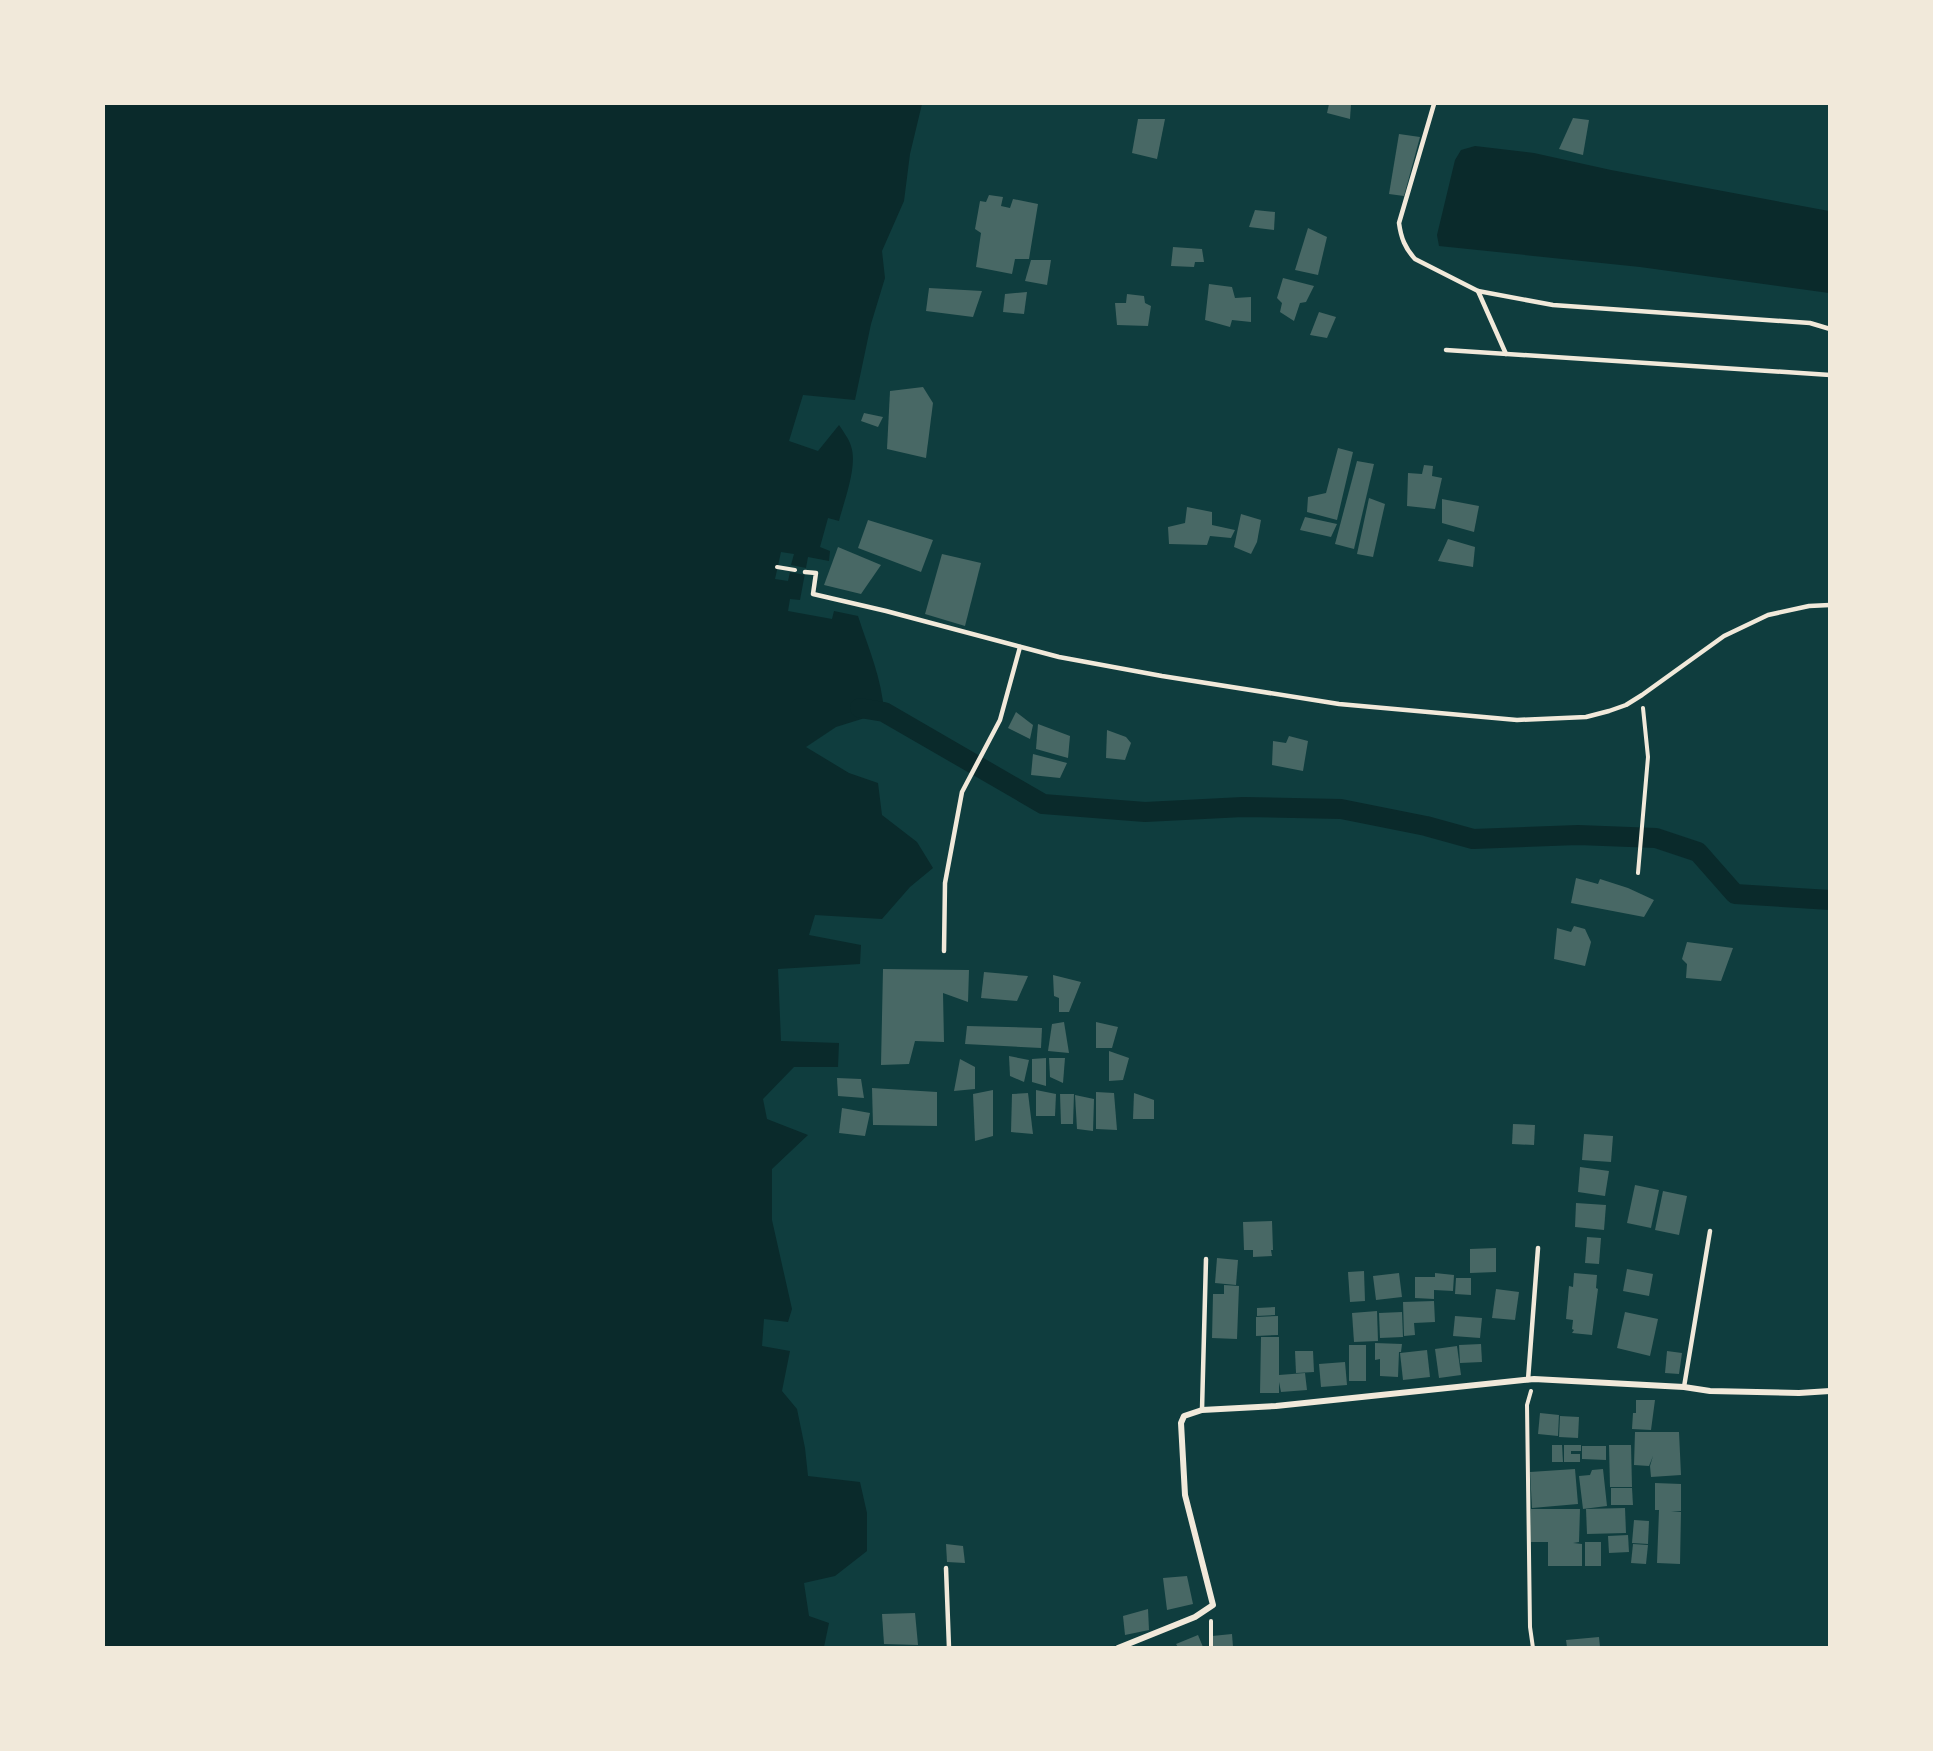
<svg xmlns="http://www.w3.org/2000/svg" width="1933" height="1751" font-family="Montserrat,sans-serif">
<rect width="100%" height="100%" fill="#0f3d3e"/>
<g fill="#0a2a2b">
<path d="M104,104H922L910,154L904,201L882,251L885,278L871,324L855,400L803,395L789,441L818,451L839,425C843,431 849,439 851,446C858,466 844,501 839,521L828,518L820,547L830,551L829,561L808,557L800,600L790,599L788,611L832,619L834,611L858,616C868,647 882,679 884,712L836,727L806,747L849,773L878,783L882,815L917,842L933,868L910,887L882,919L815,915L809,935L861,945L860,964L778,969L781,1041L839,1043L838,1067H794L763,1099L767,1119L808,1135L772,1169V1220L792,1309L788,1322L764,1319L762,1346L790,1351L782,1391L797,1409L805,1448L808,1476L860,1482L867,1513V1551L835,1576L804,1583L809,1616L829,1623L824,1647L104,1648Z"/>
<path d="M1475,146L1534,153L1611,170L1829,211V293L1640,267L1439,246L1437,235L1455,160L1461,150Z"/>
</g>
<path fill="#0f3d3e" d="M781,552L794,554L791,565L806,568L805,575L790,572L788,581L775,579Z"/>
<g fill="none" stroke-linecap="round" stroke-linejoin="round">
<path stroke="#0a2a2b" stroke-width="20" d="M860,708L884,712L1043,804L1145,812L1243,807L1341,809L1426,826L1473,839L1578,835L1656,838L1698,852L1735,894L1830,900"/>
</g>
<g fill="#486865">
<path d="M1329,104H1351L1350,119L1327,113Z"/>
<path d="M1573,118L1589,120L1583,155L1559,149Z"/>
<path d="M1138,119H1165L1157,159L1132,153Z"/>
<path d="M1399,134L1420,137L1404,196L1389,194Z"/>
<path d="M989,195L1003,197L1001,206L1010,208L1013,199L1038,204L1029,259H1015L1012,274L976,267L981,233L975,229L980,201L986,202Z"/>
<path d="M1255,210L1275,212L1274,230L1249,227Z"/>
<path d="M1308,228L1327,237L1318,275L1295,270Z"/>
<path d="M1173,247L1202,249L1204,262H1195L1194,267L1171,266Z"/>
<path d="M1031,260H1051L1047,285L1025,281Z"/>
<path d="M1283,278L1314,286L1306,302L1300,303L1294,321L1280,312L1282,303L1277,298Z"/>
<path d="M1209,284L1232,287L1235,298L1251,297V322L1232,320L1230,327L1205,320Z"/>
<path d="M929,288L982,291L973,317L926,311Z"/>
<path d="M1027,292L1024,314L1003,312L1005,294Z"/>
<path d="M1127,294L1144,296L1145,303L1151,306L1148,326L1117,325L1115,303H1126Z"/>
<path d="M1319,312L1336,317L1327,338L1310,335Z"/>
<path d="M923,387L933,403L926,458L887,449L890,391Z"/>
<path d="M864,413L883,417L878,427L861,421Z"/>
<path d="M1338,448L1353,452L1337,520L1307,512L1308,497L1326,493Z"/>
<path d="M1357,461L1374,464L1354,549L1335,544Z"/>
<path d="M1424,465L1433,466L1432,476L1442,478L1435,509L1407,506L1408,473L1422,474Z"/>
<path d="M1369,498L1385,504L1373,557L1357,554Z"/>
<path d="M1442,499L1479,506L1474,532L1442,523Z"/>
<path d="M1187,507L1212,512V525L1235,530L1231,538L1210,536L1207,545L1169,544L1168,527L1185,523Z"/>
<path d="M1241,514L1261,520L1257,542L1251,554L1234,547Z"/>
<path d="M1305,517L1337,524L1331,537L1300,530Z"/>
<path d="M868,520L933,540L921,572L858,548Z"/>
<path d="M1448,539L1475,547L1473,567L1438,561Z"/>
<path d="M838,547L881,565L861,594L824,585Z"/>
<path d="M942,554L981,563L965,626L925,614Z"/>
<path d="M1016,712L1033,725L1030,739L1008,728Z"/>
<path d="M1038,724L1070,736L1068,758L1036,749Z"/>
<path d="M1107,730L1126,737L1131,743L1125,760L1106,758Z"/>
<path d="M1289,736L1308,741L1303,771L1272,765L1273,741L1286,743Z"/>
<path d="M1033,754L1067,763L1060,778L1031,775Z"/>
<path d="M1576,878L1598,884L1600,879L1628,888L1654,900L1644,917L1571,903Z"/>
<path d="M1574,926L1585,929L1591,942L1585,966L1554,959L1557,928L1571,932Z"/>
<path d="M1687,942L1733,948L1721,981L1686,978L1687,964L1682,959Z"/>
<path d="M883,969L969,970L968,1002L943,993L944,1042L915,1041L909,1064L881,1065Z"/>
<path d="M984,972L1028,976L1017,1001L981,998Z"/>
<path d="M1053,975L1081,982L1069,1012H1059V998L1054,996Z"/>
<path d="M1064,1022L1069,1053L1048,1051L1052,1024Z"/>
<path d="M1096,1022L1118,1027L1112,1048H1096Z"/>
<path d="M967,1026L1042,1028L1041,1048L965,1044Z"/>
<path d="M1109,1051L1129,1058L1123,1080L1109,1081Z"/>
<path d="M1009,1056L1029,1060L1024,1082L1010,1076Z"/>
<path d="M1046,1058V1086L1032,1082V1059Z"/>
<path d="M1049,1058H1065L1063,1083L1050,1077Z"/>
<path d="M960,1059L975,1067V1089L954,1091Z"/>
<path d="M837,1078L861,1079L864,1098L838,1096Z"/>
<path d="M872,1088L937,1092V1126L873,1125Z"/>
<path d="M993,1090V1136L975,1141L973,1094Z"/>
<path d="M1036,1090L1056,1094L1055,1116H1036Z"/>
<path d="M1096,1092L1114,1093L1117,1130L1096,1129Z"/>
<path d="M1028,1093L1033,1134L1011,1132L1012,1094Z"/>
<path d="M1134,1093L1154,1100V1119H1133Z"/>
<path d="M1060,1094H1074L1073,1124H1061Z"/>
<path d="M1075,1095L1094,1099L1093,1131L1077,1129Z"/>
<path d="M842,1108L870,1113L865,1136L839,1133Z"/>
<path d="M1513,1124L1535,1125L1534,1145L1512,1144Z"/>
<path d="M1584,1134L1613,1136L1611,1162L1582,1160Z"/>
<path d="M1580,1167L1609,1171L1605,1196L1578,1192Z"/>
<path d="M1635,1185L1659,1190L1651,1228L1627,1223Z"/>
<path d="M1663,1191L1687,1196L1679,1235L1655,1230Z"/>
<path d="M1576,1203L1606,1205L1604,1230L1575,1227Z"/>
<path d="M1272,1221L1273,1250H1271L1272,1256L1253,1257V1250H1244L1243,1222Z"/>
<path d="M1587,1237L1601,1238L1599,1264L1585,1263Z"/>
<path d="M1496,1248V1272L1470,1273V1249Z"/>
<path d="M1217,1258L1238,1260L1236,1285L1215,1283Z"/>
<path d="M1627,1269L1653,1274L1649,1296L1623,1291Z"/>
<path d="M1364,1271L1365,1301L1350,1302L1348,1272Z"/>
<path d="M1399,1273L1402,1297L1376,1300L1373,1276Z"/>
<path d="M1435,1273L1454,1275L1453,1291L1434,1290V1299L1415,1298V1277H1435Z"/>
<path d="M1574,1273L1597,1275L1596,1288L1598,1289L1592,1335L1572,1333L1574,1330L1572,1329L1573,1320L1566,1319L1569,1286L1573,1287Z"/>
<path d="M1456,1278H1471V1295L1455,1294Z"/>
<path d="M1224,1285L1239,1286L1237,1339L1212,1338L1213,1294H1224Z"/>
<path d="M1496,1289L1519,1292L1515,1320L1492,1318Z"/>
<path d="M1434,1301L1435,1322L1414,1323L1415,1335L1404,1336L1403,1302Z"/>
<path d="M1275,1307V1315L1257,1316V1308Z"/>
<path d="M1377,1311L1378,1341L1354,1342L1352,1313Z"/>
<path d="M1402,1312L1403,1337L1380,1338L1379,1313Z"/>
<path d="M1625,1312L1658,1319L1650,1356L1617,1348Z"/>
<path d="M1278,1316V1335L1256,1336V1317Z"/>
<path d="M1455,1316L1482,1318L1480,1338L1453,1336Z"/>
<path d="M1261,1337H1279V1375L1305,1373L1307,1390L1281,1392L1279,1382V1393H1260Z"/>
<path d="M1375,1343L1402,1344L1401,1352H1399L1398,1377L1380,1376V1359L1375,1360Z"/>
<path d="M1481,1344L1482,1362L1460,1363L1459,1345Z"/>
<rect x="1349" y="1345" width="17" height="36"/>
<path d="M1457,1346L1461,1375L1439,1378L1435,1349Z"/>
<path d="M1427,1350L1430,1377L1403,1380L1400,1353Z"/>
<path d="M1295,1351H1313L1314,1372L1296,1373Z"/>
<path d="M1667,1351L1682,1353L1679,1374L1665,1373Z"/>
<path d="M1345,1362L1347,1385L1321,1387L1319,1364Z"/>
<path d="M1636,1400H1655L1651,1430L1632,1429L1633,1413H1636Z"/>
<path d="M1540,1413L1559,1415L1558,1436L1538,1434Z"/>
<path d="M1560,1416L1579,1417L1578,1438L1559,1437Z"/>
<path d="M1635,1432H1679L1681,1475L1651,1477L1650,1466L1653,1456L1649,1466L1634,1465Z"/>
<path d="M1552,1445H1562L1563,1462H1552Z"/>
<path d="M1564,1445H1581V1451H1571V1454H1580V1462H1564Z"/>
<path d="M1609,1445H1631L1632,1487H1610Z"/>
<path d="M1582,1446H1606V1460L1582,1459Z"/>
<path d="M1575,1469L1578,1504L1532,1508L1530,1472Z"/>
<path d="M1603,1469L1607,1506L1583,1509L1579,1476L1590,1475L1592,1470Z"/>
<path d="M1655,1483L1681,1484V1511H1671L1681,1512L1680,1564L1657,1563L1659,1510H1655Z"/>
<path d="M1611,1488H1632L1633,1505H1611Z"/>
<path d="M1625,1508L1626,1533L1587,1534L1586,1509Z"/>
<path d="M1531,1509H1580L1579,1542L1573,1543L1582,1544V1566H1548V1542H1531Z"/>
<path d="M1634,1520L1649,1521L1648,1544L1632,1543Z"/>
<path d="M1628,1535L1629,1552L1609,1553L1608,1536Z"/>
<rect x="1585" y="1542" width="16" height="24"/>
<path d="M946,1544L963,1546L965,1563L947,1562Z"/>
<path d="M1633,1544L1648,1545L1646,1564L1631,1563Z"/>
<path d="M1187,1576L1193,1604L1167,1610L1163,1578Z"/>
<path d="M1148,1609L1149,1630L1125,1635L1123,1616Z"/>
<path d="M915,1613L918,1645L884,1644L882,1614Z"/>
<path d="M1232,1634L1233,1647H1213L1212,1636Z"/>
<path d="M1198,1635L1203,1647H1178L1176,1644Z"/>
<path d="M1599,1637L1600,1647H1567L1566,1640Z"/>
</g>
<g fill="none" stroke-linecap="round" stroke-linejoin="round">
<g stroke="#f1e9da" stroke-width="4">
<path d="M777,567L795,570"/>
<path d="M1638,873L1648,757L1643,708"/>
<path d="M1531,1391L1527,1405L1530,1627L1533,1648"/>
<path d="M1211,1648V1621"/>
</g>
<g stroke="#f1e9da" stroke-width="4.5">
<path d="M1434,104L1399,223C1401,238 1405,248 1415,259L1478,291L1506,354"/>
<path d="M1478,291L1553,305L1810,323L1830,329"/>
<path d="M1446,350L1830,375"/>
<path d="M805,572L816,573L813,594L886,611L1059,657L1162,676L1339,704L1517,720L1586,717L1609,711L1626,705L1642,695L1724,636L1768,615L1809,606L1830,605"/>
<path d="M944,951L945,883L962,792L1000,720L1020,647"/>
<path d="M1528,1380L1538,1248"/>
<path d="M1684,1387L1710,1231"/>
<path d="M1202,1410L1206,1259"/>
<path d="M946,1568L949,1648"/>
</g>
<path stroke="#f1e9da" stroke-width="6" d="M1118,1648L1195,1617L1213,1605L1185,1495L1181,1423L1184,1416L1202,1410L1276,1406L1534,1379L1684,1387L1710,1391L1799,1393L1830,1391"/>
</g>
<rect width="1933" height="1751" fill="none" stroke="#f1e9da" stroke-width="210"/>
</svg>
